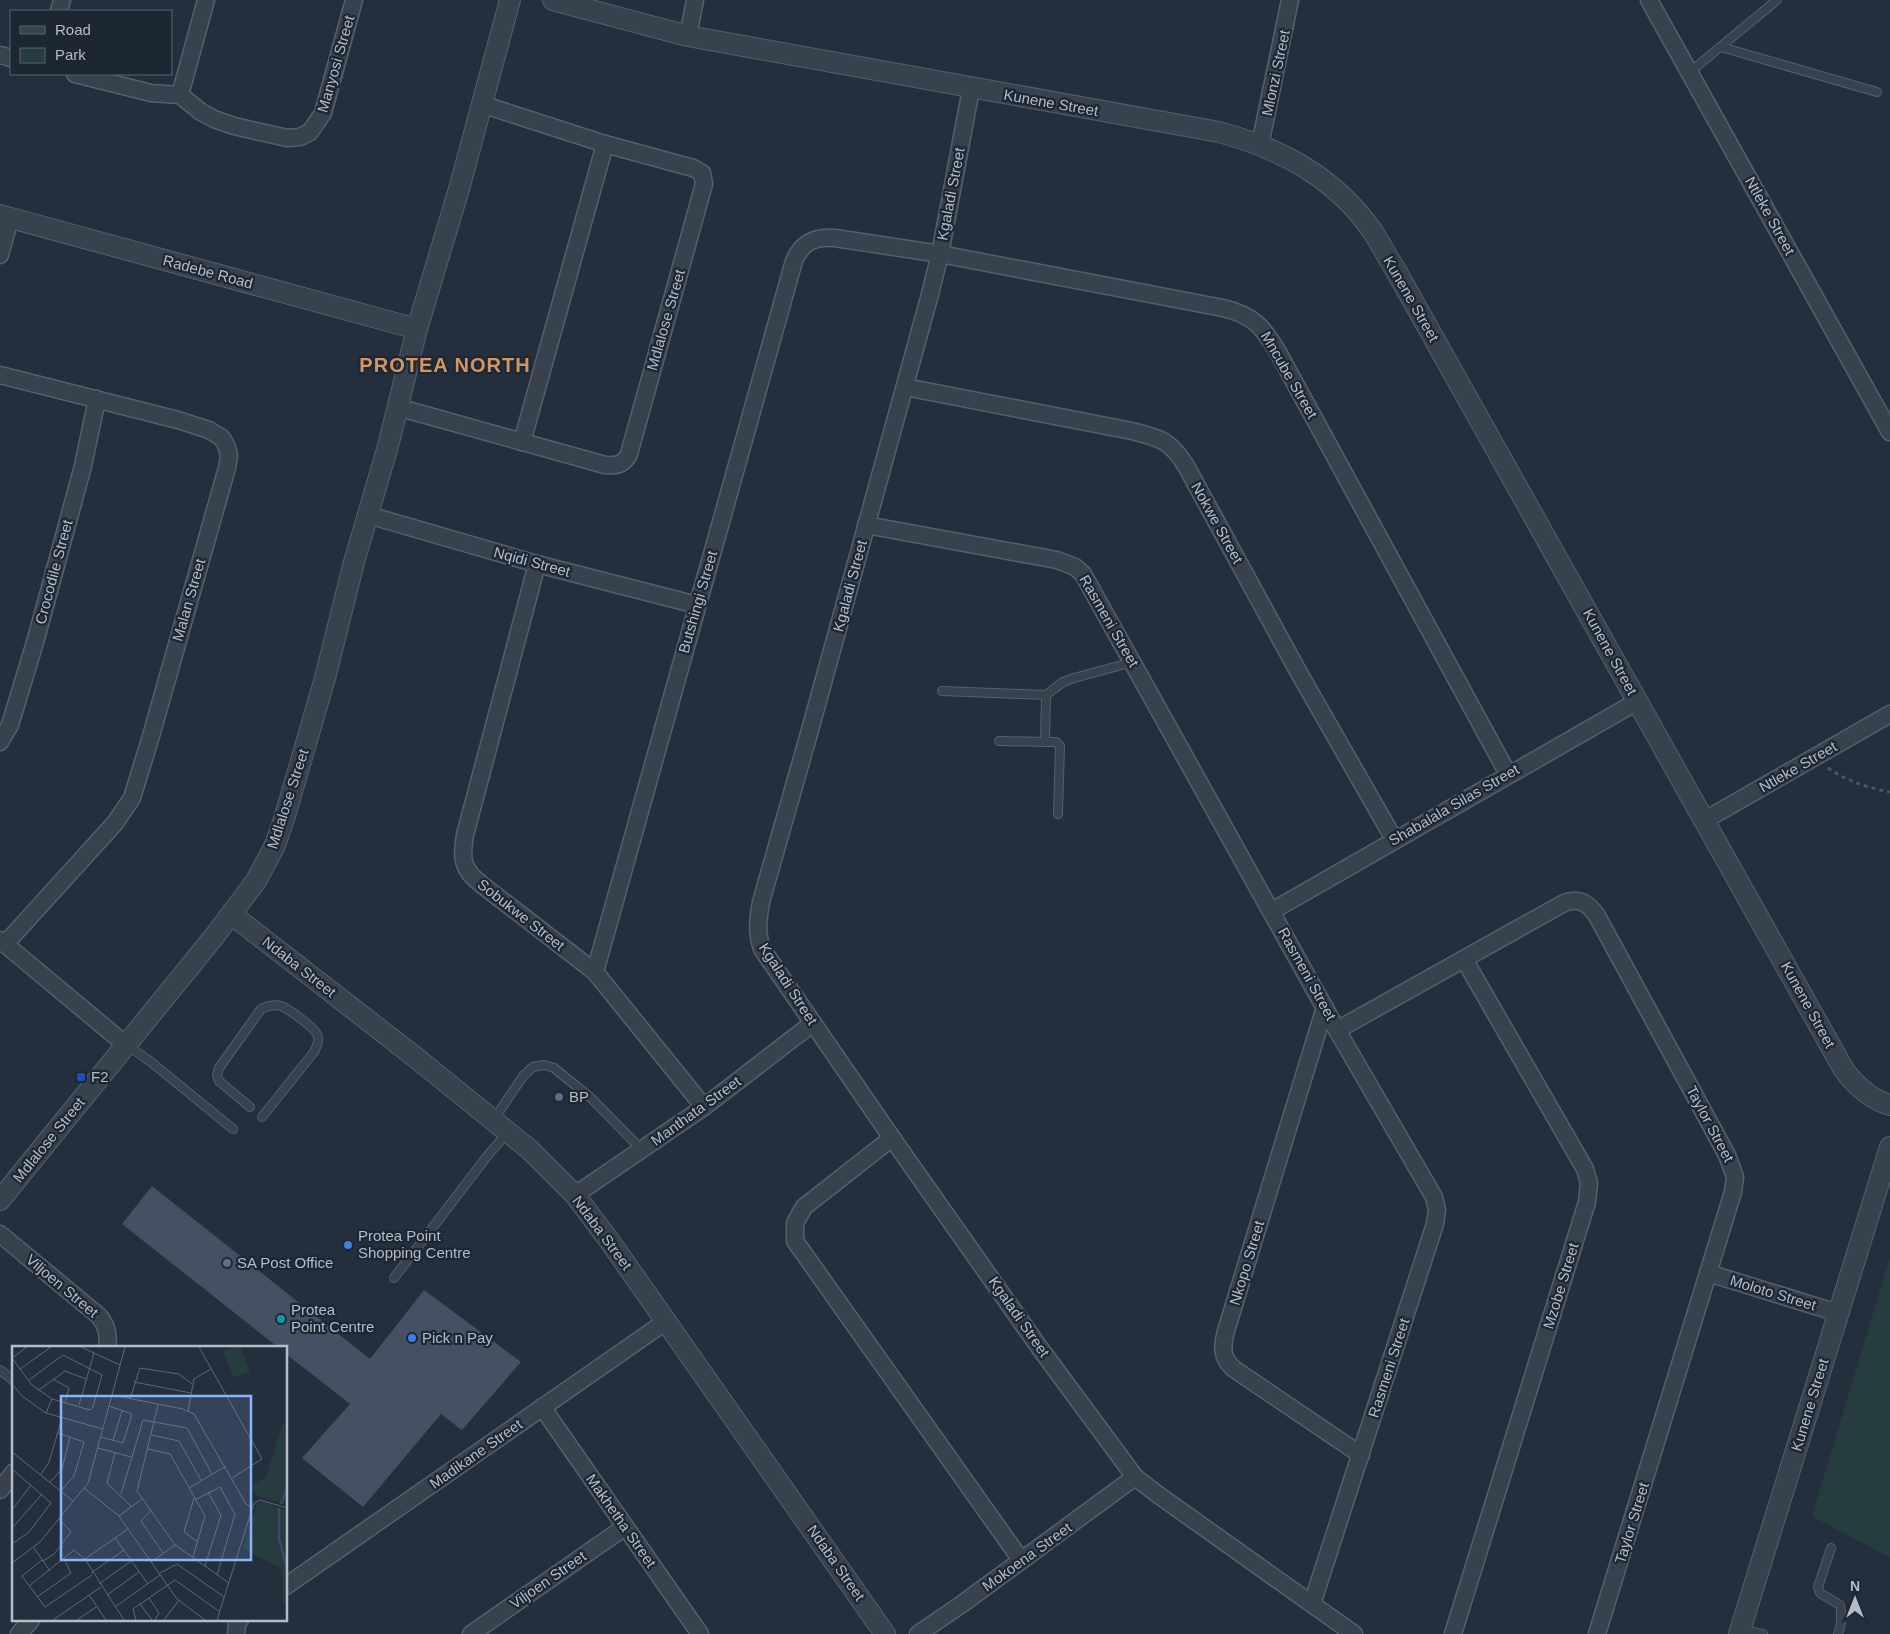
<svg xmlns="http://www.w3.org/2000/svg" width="1890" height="1634" font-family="Helvetica,sans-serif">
<rect width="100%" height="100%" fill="#242f3e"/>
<path fill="#263c3f" d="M1890,1257V1558L1812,1516Z"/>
<path fill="#455162" d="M152,1186L370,1359L424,1290L521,1362L462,1430L441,1414L363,1507L302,1458L350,1404L286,1354V1348H279L122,1224Z"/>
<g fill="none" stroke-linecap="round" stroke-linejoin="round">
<g stroke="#565f6c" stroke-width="10">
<g id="service">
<path d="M1721,47L1877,92"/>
<path d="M1690,72L1777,0"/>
<path d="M942,691L1046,695L1063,682L1074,678L1133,662"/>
<path d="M999,741L1045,742L1046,695"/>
<path d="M1045,742H1056L1060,746L1058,814"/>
<path d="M127,1045L151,1062L233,1129"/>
<path d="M250,1107L219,1081L217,1075L219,1068L261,1009C268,1006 274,1004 281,1006C289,1009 317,1029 318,1037C319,1043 316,1048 314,1052L262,1117"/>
<path d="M494,1119L524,1075L533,1067L544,1065L554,1068L591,1098L643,1151"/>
<path d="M394,1278L488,1155L508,1132"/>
<path d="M0,1370L14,1381"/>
<path d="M1831,1548L1818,1587L1820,1593L1840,1605C1842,1615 1842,1624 1838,1634"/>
<path d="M1742,1629L1763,1634"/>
</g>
</g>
<g stroke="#565f6c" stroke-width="19">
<g id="minor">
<path d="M1649,0L1890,432"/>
<path d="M59,11L62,0"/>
<path d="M688,36L695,0"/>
<path d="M0,55L11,58"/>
<path d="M75,74L151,93L180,95"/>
<path d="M971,89L940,254L929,298L810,730L761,902C758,920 756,931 762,949L892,1138L1039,1347L1135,1477L1157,1494L1354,1634"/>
<path d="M180,95L201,112L214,119L234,126L287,138L300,137L310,132L323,113L354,0"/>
<path d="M180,95L206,0"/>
<path d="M1260,145L1290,0"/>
<path d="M0,255L10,218"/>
<path d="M0,375L178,420L209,430L222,438L227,447L229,456L227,468L151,736L132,798L115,823L5,944"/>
<path d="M905,387L1132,431C1160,438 1170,440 1186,466L1299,673L1394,839"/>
<path d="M397,407L605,465C616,466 624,465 629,454L704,184L702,173L693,168L605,144L481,104"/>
<path d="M522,442L605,144"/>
<path d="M368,515L537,564L697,605"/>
<path d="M866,525L1057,560L1075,567L1083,574L1337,1030L1434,1197L1437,1210L1435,1224L1312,1604"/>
<path d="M537,564L465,835C461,859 462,869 481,884L595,972L704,1107"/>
<path d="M0,742L10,725L36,639L83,466L97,399"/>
<path d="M1705,820L1890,714"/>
<path d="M1272,911L1638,701"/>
<path d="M0,940L126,1045"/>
<path d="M595,972L794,261C802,242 815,236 835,238L940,254L1223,308C1254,315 1264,328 1279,354L1508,774"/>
<path d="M1325,1007L1226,1331C1222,1346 1221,1358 1234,1369L1361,1455"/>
<path d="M1337,1030L1564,903C1579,897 1588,903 1597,916L1727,1155L1735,1177L1733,1192L1597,1634"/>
<path d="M892,1138L804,1207L795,1223V1241L1021,1560"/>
<path d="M575,1195L704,1107L813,1023"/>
<path d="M0,1234L99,1316C107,1326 109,1335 107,1348"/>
<path d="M1708,1273L1838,1313"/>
<path d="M542,1407L700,1634"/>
<path d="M0,1490L14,1472"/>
<path d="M286,1586L665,1322"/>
<path d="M19,1634L31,1620"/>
<path d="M236,1634L237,1623L240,1620"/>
<path d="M471,1634L625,1527"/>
<path d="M918,1634L962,1604L1135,1477"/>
<path d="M1453,1634L1587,1202L1589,1183L1585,1169L1464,959"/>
</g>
</g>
<g stroke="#565f6c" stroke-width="22">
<g id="tertiary">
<path d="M553,0L688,36L1219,132C1282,149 1336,178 1373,232C1381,244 1387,257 1395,269L1844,1070C1856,1086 1870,1099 1890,1105"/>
<path d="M0,215L417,329"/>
<path d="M231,914L415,1057L530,1150L575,1195L611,1243L885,1634"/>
<path d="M0,1200L213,938L256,881L275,845L285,816L325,678L354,562L388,446L417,329L459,189L510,0"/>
<path d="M1739,1634L1890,1147"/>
</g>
</g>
<path stroke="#44595c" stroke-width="3" stroke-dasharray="4 4" stroke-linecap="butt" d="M1828,768C1847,781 1868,788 1890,792"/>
<use href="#service" stroke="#38414e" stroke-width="8"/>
<use href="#minor" stroke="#38414e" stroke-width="16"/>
<use href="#tertiary" stroke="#38414e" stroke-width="20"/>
</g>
<rect fill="#1a4fb4" stroke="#1d2633" stroke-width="2" x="76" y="1072" width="10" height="10" rx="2.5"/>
<g fill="#5c6f8a" stroke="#1d2633" stroke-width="2">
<circle cx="559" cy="1097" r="5"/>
<circle cx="227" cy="1263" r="5"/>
</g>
<g fill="#3f7fe0" stroke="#1d2633" stroke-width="2">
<circle cx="348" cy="1245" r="5"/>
<circle cx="412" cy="1338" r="5"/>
</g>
<circle fill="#0f9aa8" stroke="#1d2633" stroke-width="2" cx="281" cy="1319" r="5"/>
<g text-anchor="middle" stroke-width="4.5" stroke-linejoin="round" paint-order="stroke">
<g font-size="15" fill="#b4bcc9" stroke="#1d2633">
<text transform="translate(336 64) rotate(-74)" y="5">Manyosi Street</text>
<text transform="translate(1276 73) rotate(-78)" y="5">Mlonzi Street</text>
<text transform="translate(1051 103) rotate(10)" y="5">Kunene Street</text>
<text transform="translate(951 194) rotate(-79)" y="5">Kgaladi Street</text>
<text transform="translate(1770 216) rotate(61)" y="5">Ntleke Street</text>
<text transform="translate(208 272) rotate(15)" y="5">Radebe Road</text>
<text transform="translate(1411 299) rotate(60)" y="5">Kunene Street</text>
<text transform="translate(666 320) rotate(-74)" y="5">Mdlalose Street</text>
<text transform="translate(1289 375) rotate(60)" y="5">Mncube Street</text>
<text transform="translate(1217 523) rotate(61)" y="5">Nokwe Street</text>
<text transform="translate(532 562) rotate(15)" y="5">Nqidi Street</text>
<text transform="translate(54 572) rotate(-75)" y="5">Crocodile Street</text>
<text transform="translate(850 586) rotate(-75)" y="5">Kgaladi Street</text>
<text transform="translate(189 600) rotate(-74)" y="5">Malan Street</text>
<text transform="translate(698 602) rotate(-74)" y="5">Butshingi Street</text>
<text transform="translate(1109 621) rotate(60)" y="5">Rasmeni Street</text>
<text transform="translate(1610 652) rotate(61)" y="5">Kunene Street</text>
<text transform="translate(1798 767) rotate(-30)" y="5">Ntleke Street</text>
<text transform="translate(288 799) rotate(-72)" y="5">Mdlalose Street</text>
<text transform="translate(1454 805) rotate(-30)" y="5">Shabalala Silas Street</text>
<text transform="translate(521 915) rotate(38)" y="5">Sobukwe Street</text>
<text transform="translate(299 967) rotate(38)" y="5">Ndaba Street</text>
<text transform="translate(1307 974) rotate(61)" y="5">Rasmeni Street</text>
<text transform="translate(788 984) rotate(57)" y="5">Kgaladi Street</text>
<text transform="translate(1808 1005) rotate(61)" y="5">Kunene Street</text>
<text transform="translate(696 1111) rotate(-36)" y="5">Manthata Street</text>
<text transform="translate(1710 1124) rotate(62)" y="5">Taylor Street</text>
<text transform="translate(49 1140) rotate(-51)" y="5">Mdlalose Street</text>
<text transform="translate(602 1233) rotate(53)" y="5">Ndaba Street</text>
<text transform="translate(1247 1263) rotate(-73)" y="5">Nkopo Street</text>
<text transform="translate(62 1286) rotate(40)" y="5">Viljoen Street</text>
<text transform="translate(1561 1286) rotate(-73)" y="5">Mzobe Street</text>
<text transform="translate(1773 1293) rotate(17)" y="5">Moloto Street</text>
<text transform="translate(1019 1317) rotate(55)" y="5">Kgaladi Street</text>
<text transform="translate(1389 1368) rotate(-72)" y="5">Rasmeni Street</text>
<text transform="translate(1810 1405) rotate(-73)" y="5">Kunene Street</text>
<text transform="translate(476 1454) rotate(-35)" y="5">Madikane Street</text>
<text transform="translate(621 1521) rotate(55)" y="5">Makhetha Street</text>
<text transform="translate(1632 1523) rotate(-73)" y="5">Taylor Street</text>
<text transform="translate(1027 1557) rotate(-36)" y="5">Mokoena Street</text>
<text transform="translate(836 1563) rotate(55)" y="5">Ndaba Street</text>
<text transform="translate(548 1580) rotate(-35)" y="5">Viljoen Street</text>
</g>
<g font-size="15" fill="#b4bcc9" stroke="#1d2633" text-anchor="start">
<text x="91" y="1082">F2</text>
<text x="569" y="1102">BP</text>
<text x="358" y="1241">Protea Point<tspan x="358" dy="17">Shopping Centre</tspan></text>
<text x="237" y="1268">SA Post Office</text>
<text x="291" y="1315">Protea<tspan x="291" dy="17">Point Centre</tspan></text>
<text x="422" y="1343">Pick n Pay</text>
</g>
<g font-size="20" font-weight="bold" letter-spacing="1" fill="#d59563" stroke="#1d2633">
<text x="445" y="372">PROTEA NORTH</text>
</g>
</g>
<g transform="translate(12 1346)">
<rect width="275" height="275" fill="#242f3e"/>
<path d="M223,1H228L238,25L221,31L211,5ZM271,77L275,79V159L245,150L240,139L254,131ZM250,156L275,164V260L271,256L270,223L231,203L245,157Z" fill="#263c3f"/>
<path fill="none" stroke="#394c67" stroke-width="2.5" d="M269,158L275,142M267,162V193L275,222"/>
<path fill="none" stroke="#5e6776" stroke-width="1" d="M69,1L108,19M187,1L250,113L220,132M0,12L19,38L27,44L40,53L78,64L81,61L90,29L51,9L17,34M0,12L15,1M8,23L39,1M41,33L57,42L53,57M122,36L179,47M0,38L10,50L34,67L91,83M27,44L53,25L74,33M100,49L171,63L182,68L234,158L240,162M118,53L128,22L167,28L180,38M67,59L82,7M146,59L125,145L163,199L217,237M176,65L182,33L199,23M34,67L40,53M46,87L72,96L62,130L49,145M140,89L167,95L189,134M89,91L111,97L120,68L97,60M101,94L110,65M86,102L119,111M136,103L158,108L193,170L181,211M0,106L61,155M103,107L95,137L120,161M0,123L39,157L17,186L0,198M29,128L37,116L50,72M38,136L50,123L58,91M72,142L107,170L165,253L193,274M177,142L214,120M109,148L131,74L175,82L200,128M182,152L172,186L186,196M183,154L208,141L223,168L205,229M0,164L19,139M138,165L129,175L151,207M107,170L130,153M0,182L30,148M103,192L136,238M22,202L38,225M73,213L116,183M30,214L10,230L33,261L80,229M31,215L42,208L59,186L47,173M139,216L163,199M0,217L28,196L76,137L113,1M193,220L209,169L196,146M79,227L112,204M148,227L165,218L212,251M87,238L119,215M17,240L62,204L73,213L112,274M77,249L94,274M95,249L127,226M25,251L59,227L52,213M137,252L147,267L143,274M128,258L140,274M103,261L148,229M41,274L89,241M65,274L84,261M124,274L121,263L163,234L208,266M152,274L167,254M205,274L242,157L248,154L275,162"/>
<path fill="#8ab4f8" fill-opacity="0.15" stroke="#8ab4f8" stroke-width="2.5" d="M49,50H239V214H49Z"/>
<rect width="275" height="275" fill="none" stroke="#b4bcc9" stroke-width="2.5"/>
</g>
<rect x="10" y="10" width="162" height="65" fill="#1d2633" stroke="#59626f"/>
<rect x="20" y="26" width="25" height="8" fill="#38414e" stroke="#59626f"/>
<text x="55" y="35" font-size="15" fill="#b4bcc9">Road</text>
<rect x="20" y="48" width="25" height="15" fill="#263c3f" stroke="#59626f"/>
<text x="55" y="60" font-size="15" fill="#b4bcc9">Park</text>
<g transform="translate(1855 1599)" stroke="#1d2633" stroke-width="4" paint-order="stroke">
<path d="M0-4L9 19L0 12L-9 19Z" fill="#b4bcc9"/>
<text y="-8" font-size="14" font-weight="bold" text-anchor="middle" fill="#b4bcc9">N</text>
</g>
</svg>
